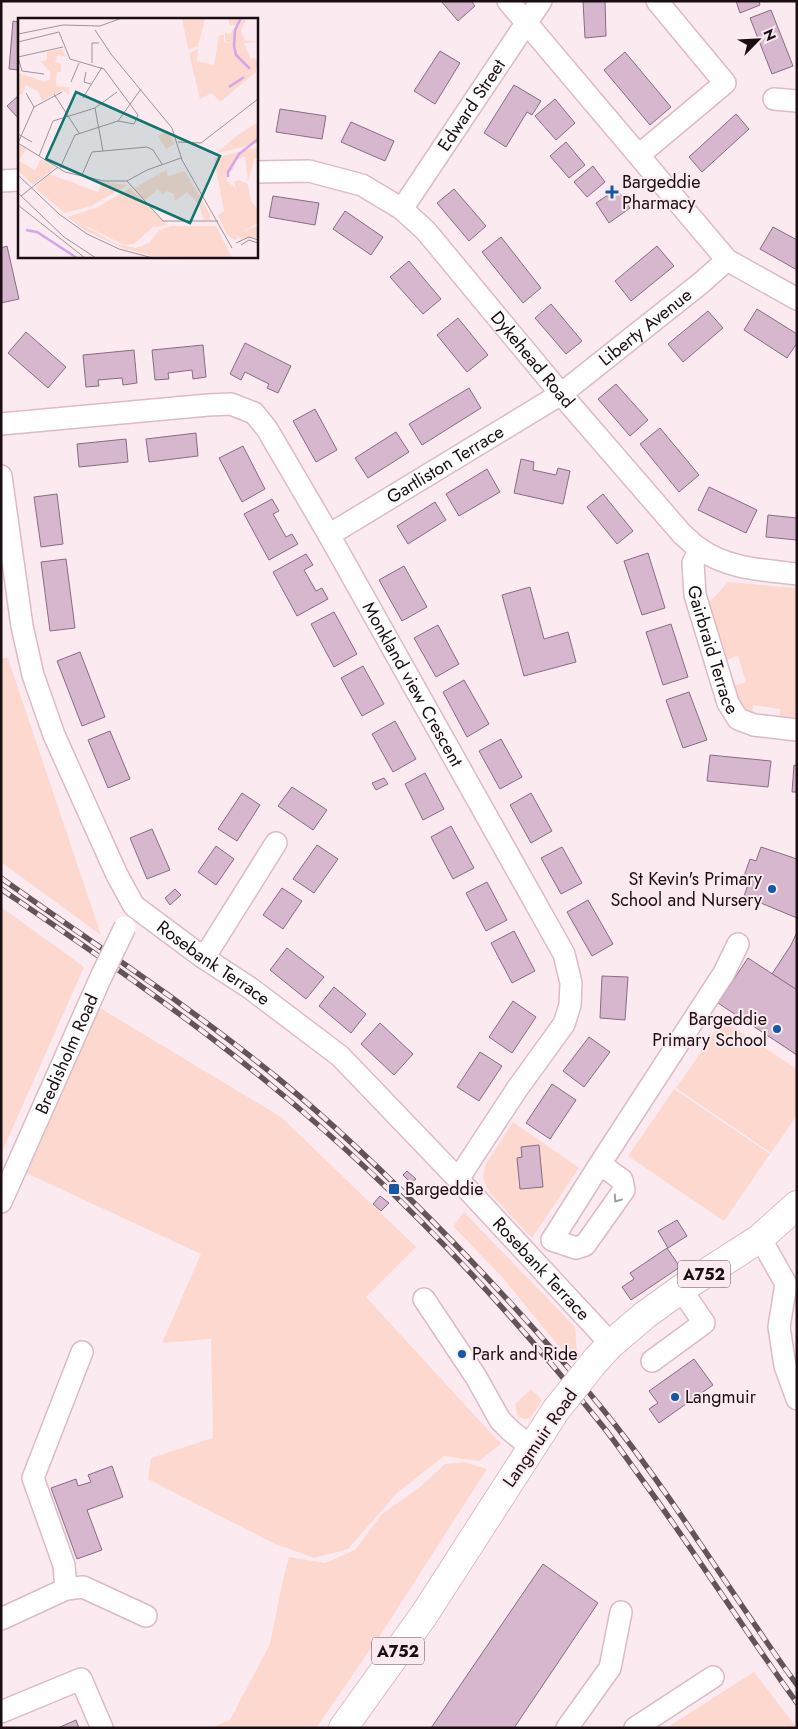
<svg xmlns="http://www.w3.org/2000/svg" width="798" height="1729" font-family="Jost,sans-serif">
<rect width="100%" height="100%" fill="#fbebf0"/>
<g fill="#fcd8cf">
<path d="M728,582L797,588V726L779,724L780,709L753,705L752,721L731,687L746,682L738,656L722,661L706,606Z"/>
<path d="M1,658H8L101,935L1,862Z"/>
<path d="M1,907L84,967L1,1154Z"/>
<path d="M100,1008L281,1117L416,1247L366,1297L501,1444L479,1461L444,1456L397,1493L348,1549L314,1558L275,1544L148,1479L151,1458L213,1438L211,1339L162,1343L201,1254L24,1172Z"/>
<path d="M723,1020L797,1069V1115L771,1153L676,1088Z"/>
<path d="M674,1089L770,1154L724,1221L628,1156Z"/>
<path d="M513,1122L579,1168L532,1238L490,1193L483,1178L485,1166L489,1159Z"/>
<path d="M464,1212L575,1327L577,1353L571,1361L502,1277L453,1226Z"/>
<path d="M531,1389L541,1399V1402L530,1418L524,1419L518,1417L515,1404Z"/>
<path d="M464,1462L487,1469L383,1631L316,1728H211L230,1720L270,1644L284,1575L289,1557L325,1563L355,1550L382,1514L420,1487L445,1464Z"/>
<path d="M754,1672L797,1728H666Z"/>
</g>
<g fill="#d6b7ce" stroke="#886c81">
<path d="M441,1H471L475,6L458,21Z"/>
<path d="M583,1H605L606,36L585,38Z"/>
<path d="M736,1H759L760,5L740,13Z"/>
<path d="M771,10L793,66L772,74L750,18Z"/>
<path d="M13,21L19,22V70L9,69Z"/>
<path d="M440,51L460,63L435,104L414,91Z"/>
<path d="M625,52L671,107L650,125L604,70Z"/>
<path d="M514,85L541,101L532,115L527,112L506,147L484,133Z"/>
<path d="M19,95V119L7,106Z"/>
<path d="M555,99L575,123L556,140L535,116Z"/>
<path d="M280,109L326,116L322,139L276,132Z"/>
<path d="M736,114L749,129L702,172L689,157Z"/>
<path d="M351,122L394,141L385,161L341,142Z"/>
<path d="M566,142L585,165L569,178L550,156Z"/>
<path d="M593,166L605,182L587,197L574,182Z"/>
<path d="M454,189L486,226L469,241L437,203Z"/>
<path d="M617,189L630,208L609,223L596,203Z"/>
<path d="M273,196L319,203L315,225L269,217Z"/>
<path d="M345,211L383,237L371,255L333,229Z"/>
<path d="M773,227L797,240V270L760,249Z"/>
<path d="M501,237L541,288L523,303L482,252Z"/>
<path d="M7,246L19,299L1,303V248Z"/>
<path d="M657,246L674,266L631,301L615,281Z"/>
<path d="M409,261L441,299L423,314L390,277Z"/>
<path d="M551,304L582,341L566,354L535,318Z"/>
<path d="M757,309L797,334V343L787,358L744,330Z"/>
<path d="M708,311L723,328L683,362L668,344Z"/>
<path d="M458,318L488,355L467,372L437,335Z"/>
<path d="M26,332L66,367L48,388L8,353Z"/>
<path d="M245,343L291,366L278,393L267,388L269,384L245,372L241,380L230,374Z"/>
<path d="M203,345L206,377L193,379L192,370L168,373L169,379L155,380L152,350Z"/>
<path d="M134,350L137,383L123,385L122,378L98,380L99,386L86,387L83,355Z"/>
<path d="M616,384L648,420L630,436L598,399Z"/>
<path d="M469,388L481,408L422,445L409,424Z"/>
<path d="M315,409L337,450L316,462L293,421Z"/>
<path d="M660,428L699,475L679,492L640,444Z"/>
<path d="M396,432L409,452L368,478L355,458Z"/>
<path d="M196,433L198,456L149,462L146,439Z"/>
<path d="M126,439L128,462L79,467L77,444Z"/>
<path d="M243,446L265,489L242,502L219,458Z"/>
<path d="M521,459L534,462L533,470L556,475L558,468L570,471L563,504L514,493Z"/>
<path d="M487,469L500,492L459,516L446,494Z"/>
<path d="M709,487L757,510L746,533L698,510Z"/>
<path d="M57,494L63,544L41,547L34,497Z"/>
<path d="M603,494L633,531L617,544L587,507Z"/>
<path d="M272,499L279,511L273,514L286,537L292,534L298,544L269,560L244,514Z"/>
<path d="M435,502L446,520L408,544L397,526Z"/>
<path d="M768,515L797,518V540L766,537Z"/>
<path d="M648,553L665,608L642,615L624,561Z"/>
<path d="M306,554L313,565L304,570L316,591L322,588L328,599L297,616L273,572Z"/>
<path d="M66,559L75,628L50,631L41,562Z"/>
<path d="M404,566L427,607L402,621L379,580Z"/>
<path d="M530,587L544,639L568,632L576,662L524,676L502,595Z"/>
<path d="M334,612L357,654L334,667L311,624Z"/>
<path d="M671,624L688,677L663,685L646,632Z"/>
<path d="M438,625L459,664L436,677L414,638Z"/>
<path d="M80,652L105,717L82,726L57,661Z"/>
<path d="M363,666L384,704L362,716L341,678Z"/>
<path d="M464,680L489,724L467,737L443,692Z"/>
<path d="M689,692L707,740L683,748L666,700Z"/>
<path d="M395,721L416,759L393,772L372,734Z"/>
<path d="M110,731L130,779L108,788L88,740Z"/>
<path d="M501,739L522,777L500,789L479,751Z"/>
<path d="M710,755L771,761L768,787L707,781Z"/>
<path d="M794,765L797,766V792H792Z"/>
<path d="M425,773L444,809L423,820L405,784Z"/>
<path d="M384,778L388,784L376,790L372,783Z"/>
<path d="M292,787L327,810L313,830L278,806Z"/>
<path d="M242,793L260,805L237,841L218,829Z"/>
<path d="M531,793L552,831L531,843L510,805Z"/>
<path d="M451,826L474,868L453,879L431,837Z"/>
<path d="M152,829L170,870L147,879L130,838Z"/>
<path d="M317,845L338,859L314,893L293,879Z"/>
<path d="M216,846L234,859L216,885L198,872Z"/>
<path d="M562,847L582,883L561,894L541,858Z"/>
<path d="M761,847L797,859V918L744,896L749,882L743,879L750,859L756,861Z"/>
<path d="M487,882L507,920L486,931L466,893Z"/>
<path d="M282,888L302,901L283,929L263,915Z"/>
<path d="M175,889L181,895L170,905L165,898Z"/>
<path d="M588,900L613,944L592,956L567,912Z"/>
<path d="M514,931L535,971L512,983L491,943Z"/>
<path d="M797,932V990L772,974L791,945Z"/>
<path d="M287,948L324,977L306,999L270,970Z"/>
<path d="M748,958L797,990V1055L718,1003Z"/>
<path d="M602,976L628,977L625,1020L600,1018Z"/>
<path d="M334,987L366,1014L351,1033L319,1006Z"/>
<path d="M513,1001L536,1017L512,1053L489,1037Z"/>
<path d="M380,1023L413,1054L394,1075L361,1044Z"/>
<path d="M589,1037L610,1052L584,1087L563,1071Z"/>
<path d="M480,1052L502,1066L479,1101L457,1087Z"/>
<path d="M552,1084L576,1100L550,1139L526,1123Z"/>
<path d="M539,1145L543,1187L520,1189L517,1158L522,1157L521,1147Z"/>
<path d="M407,1171L416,1179L411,1183L403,1175Z"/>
<path d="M380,1196L389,1203L381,1211L373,1204Z"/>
<path d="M677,1220L687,1236L668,1248L658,1231Z"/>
<path d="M667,1248L680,1267L631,1300L622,1287L634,1279L630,1273Z"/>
<path d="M694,1359L713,1385L659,1423L649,1409L658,1403L649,1391Z"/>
<path d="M112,1466L123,1497L87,1510L102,1550L77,1559L51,1488L76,1479L78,1486L91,1482L88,1475Z"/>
<path d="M543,1564L598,1603L514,1728H431Z"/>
<path d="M76,1720L79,1728H58Z"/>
</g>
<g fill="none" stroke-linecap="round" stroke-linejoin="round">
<g stroke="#deb9c6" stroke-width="24">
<g id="minor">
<path d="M508,1L727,260L797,299"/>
<path d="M774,99L797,101"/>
<path d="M639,155L725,83L657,1"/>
<path id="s1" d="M256,172L309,171L362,185L402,209L426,231L561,394L682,534C688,539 693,545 700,549C728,569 764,570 797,574"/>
<path d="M1,181L19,180"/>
<path id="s2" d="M402,209L541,1"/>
<path id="s3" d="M1,424L208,405L231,404L254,413L267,429L329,535L564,954L571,983L570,1005L564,1024L517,1089L458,1179"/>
<path id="s4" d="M1,476L22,626L33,675L54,735L117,875L134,906L204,958L250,988L340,1056L458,1179L611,1344"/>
<path id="s5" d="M329,535L561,394L701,283L727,260"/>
<path id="s6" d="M700,549L693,563L695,595L728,703L738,719L754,725L797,730"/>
<path d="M204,958L276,843"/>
<path d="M600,1164L622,1180L624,1190L585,1245L576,1248L552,1240L600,1164L724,973L738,944"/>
<path id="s7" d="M1,1202L101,977"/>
<path d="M759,1239L767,1250L786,1284L779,1327L785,1366L797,1399"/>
<path d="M424,1299L476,1377L500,1420L511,1431L531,1447"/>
<path d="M82,1352L33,1478L64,1565L66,1589L83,1587L146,1616"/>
<path d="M652,1361L704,1323L681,1289"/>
<path d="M1,1619L66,1589"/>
<path d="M1,1712L81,1679L102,1728"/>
<path d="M567,1728L610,1668L621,1612"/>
<path d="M635,1728L713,1677"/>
</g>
</g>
<g stroke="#deb9c6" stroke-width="30">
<g id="major">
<path d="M596,1360L611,1344L645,1315L681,1289L759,1239L797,1205"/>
<path d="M343,1728L424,1615L556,1410"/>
</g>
</g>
<use href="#minor" stroke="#fff" stroke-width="21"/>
<use href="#major" stroke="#fff" stroke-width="28"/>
<g stroke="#625459" stroke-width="5.5">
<g id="rail">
<path d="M1,878C95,945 191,1007 280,1080C341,1130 397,1185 452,1241C509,1300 565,1361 616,1426C681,1509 735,1600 797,1685"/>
<path d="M1,889C93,952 186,1015 272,1086C396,1187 505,1304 605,1429C619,1447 632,1466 646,1485C698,1557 745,1631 797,1703"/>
</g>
</g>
<use href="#rail" stroke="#fbebf0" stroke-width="4" stroke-dasharray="11" stroke-linecap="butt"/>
<g stroke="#deb9c6" stroke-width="24" stroke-linecap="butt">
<path id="minor-bridge" d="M101,977L125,927"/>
</g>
<g stroke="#deb9c6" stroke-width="30" stroke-linecap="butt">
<path id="major-bridge" d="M556,1410L596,1360"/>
</g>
<use href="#minor-bridge" stroke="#fff" stroke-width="21"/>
<use href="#major-bridge" stroke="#fff" stroke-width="28"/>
</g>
<defs><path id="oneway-chevron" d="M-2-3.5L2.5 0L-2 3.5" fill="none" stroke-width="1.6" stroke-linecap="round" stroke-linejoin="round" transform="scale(1.25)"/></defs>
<use stroke="#a39fa1" href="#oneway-chevron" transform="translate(617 1199) rotate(125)"/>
<g fill="#1458a8" stroke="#fbebf0" stroke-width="2">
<path d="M609.5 184.5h5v5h5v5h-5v5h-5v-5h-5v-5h5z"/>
<circle cx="772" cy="889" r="5"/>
<circle cx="777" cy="1029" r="5"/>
<rect x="388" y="1183" width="12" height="12" rx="2.5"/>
<circle cx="462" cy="1354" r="5"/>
<circle cx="675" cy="1397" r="5"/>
</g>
<g text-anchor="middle" stroke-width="4" stroke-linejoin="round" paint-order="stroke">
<g fill="#fbebf0" stroke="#5e5055" stroke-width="1">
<rect x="678" y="1260.5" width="52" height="27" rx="4"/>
<rect x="372" y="1637.5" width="52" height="27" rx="4"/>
</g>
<g font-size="16" font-weight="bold" fill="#1a0e13">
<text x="704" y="1280">A752</text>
<text x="398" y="1657">A752</text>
</g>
<g font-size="18" fill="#1a0e13" stroke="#fbebf0">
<text dy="6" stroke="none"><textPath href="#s2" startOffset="125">Edward Street</textPath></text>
<text dy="6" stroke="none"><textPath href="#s5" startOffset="379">Liberty Avenue</textPath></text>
<text dy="6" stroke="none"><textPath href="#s1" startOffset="354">Dykehead Road</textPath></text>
<text dy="6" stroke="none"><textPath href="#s5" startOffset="136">Gartliston Terrace</textPath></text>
<text dy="6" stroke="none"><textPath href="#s6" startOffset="105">Gairbraid Terrace</textPath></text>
<text dy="6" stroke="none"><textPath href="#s3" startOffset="570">Monkland view Crescent</textPath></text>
<text dy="6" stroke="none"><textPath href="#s4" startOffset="552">Rosebank Terrace</textPath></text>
<text dy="6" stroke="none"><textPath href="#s7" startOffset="162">Bredisholm Road</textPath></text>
<text dy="6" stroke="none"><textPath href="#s4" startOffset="1002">Rosebank Terrace</textPath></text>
<text transform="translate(540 1438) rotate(-55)" y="6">Langmuir Road</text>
</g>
<g font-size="18" fill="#1a0e13" stroke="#fbebf0" text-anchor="start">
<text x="622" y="188">Bargeddie<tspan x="622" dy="21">Pharmacy</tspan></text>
<text x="762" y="885" text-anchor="end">St Kevin's Primary<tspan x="762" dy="21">School and Nursery</tspan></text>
<text x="767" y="1025" text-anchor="end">Bargeddie<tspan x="767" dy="21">Primary School</tspan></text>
<text x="405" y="1195">Bargeddie</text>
<text x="472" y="1360">Park and Ride</text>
<text x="685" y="1403">Langmuir</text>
</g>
</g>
<g transform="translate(18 18)">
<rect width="240" height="240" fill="#fbebf0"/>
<path d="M164,0H187L180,28L170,31ZM211,0H222L219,6L229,0L223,12L227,22L240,24L226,25L232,40L240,41L238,54L202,84L194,75L182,81L171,35L180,31L179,43L196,47L201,17H206V24L212,25L207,23V15L212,16L219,7L211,8ZM44,31L48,39L40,37L37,44L43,46V54H39L38,68L51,69V77L44,72L24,83L20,73L8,67L4,77L0,75V55L27,64L32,61V54L22,43L29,42V34ZM240,104V125L197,136L220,117ZM149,113L157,126L148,131L140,118ZM0,126L8,131L1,143L17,152L23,141L37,149L15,167L0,152ZM240,129V139L236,142L230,163L227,138L219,142L214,153L208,156L209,163L218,171L216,164L220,162L230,166L233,183L240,191V205L224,214L240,207V220L223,221L217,216L220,221L217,222L209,217L200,197L206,193L196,140ZM148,152L150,158L167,153L192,196V202H186L180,185L169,174L157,183L156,176L148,173L146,177L140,171L127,182L116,170ZM31,156L80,174L84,164L110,167L73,188L47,195L17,170ZM112,170L150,207L135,209L116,226L106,227L56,202L98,226L118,230L131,225L141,212L153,208H198L214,240L135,238L105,230L70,214L49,199L78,190Z" fill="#fcd8cf"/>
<path fill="none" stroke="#d5a5ea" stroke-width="2.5" d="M223,0L217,12L216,28L218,37L232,51M211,69L226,59M210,159V154L221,136L240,121M8,212L19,214L59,240"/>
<path fill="none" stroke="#a19398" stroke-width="1" d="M77,12L93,36L154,110L164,142L214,230M0,16L45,7L82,8L104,0M0,24L41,14L52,41L86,51L120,97L116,106L100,103M0,39L45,29M0,39L4,53L26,56M74,45V25H81M68,54L66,64L73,66M53,64L61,45M8,75L16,89M36,76L61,115M65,80L84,49M77,90L85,133M0,116L14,124M160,124L183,125L240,81M0,125L47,154L86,163H109L129,152L163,140M0,125L16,89L44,74M21,138L35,103L77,90L99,74M42,150L57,117L100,103L123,71M0,157L41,196L69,216L101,231L135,240M64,157L74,134L129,129L135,132L144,146M109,163L145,203H200M0,175L46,219L78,240M3,178L40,149M0,187L67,240M218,225L231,219L240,222M223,227L231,222L240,225"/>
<path fill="#0f766e" fill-opacity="0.15" stroke="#0f766e" stroke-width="2.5" d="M58,74L202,138L172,205L28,141Z"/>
<rect width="240" height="240" fill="none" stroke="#1a0e13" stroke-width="2.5"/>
</g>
<rect width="798" height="1729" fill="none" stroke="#1a0e13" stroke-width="5"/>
<g transform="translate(758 40) rotate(66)" stroke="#fbebf0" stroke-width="4" paint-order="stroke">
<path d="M0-4L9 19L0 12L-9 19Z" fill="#1a0e13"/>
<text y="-8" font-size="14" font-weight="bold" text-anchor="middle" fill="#1a0e13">N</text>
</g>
</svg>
